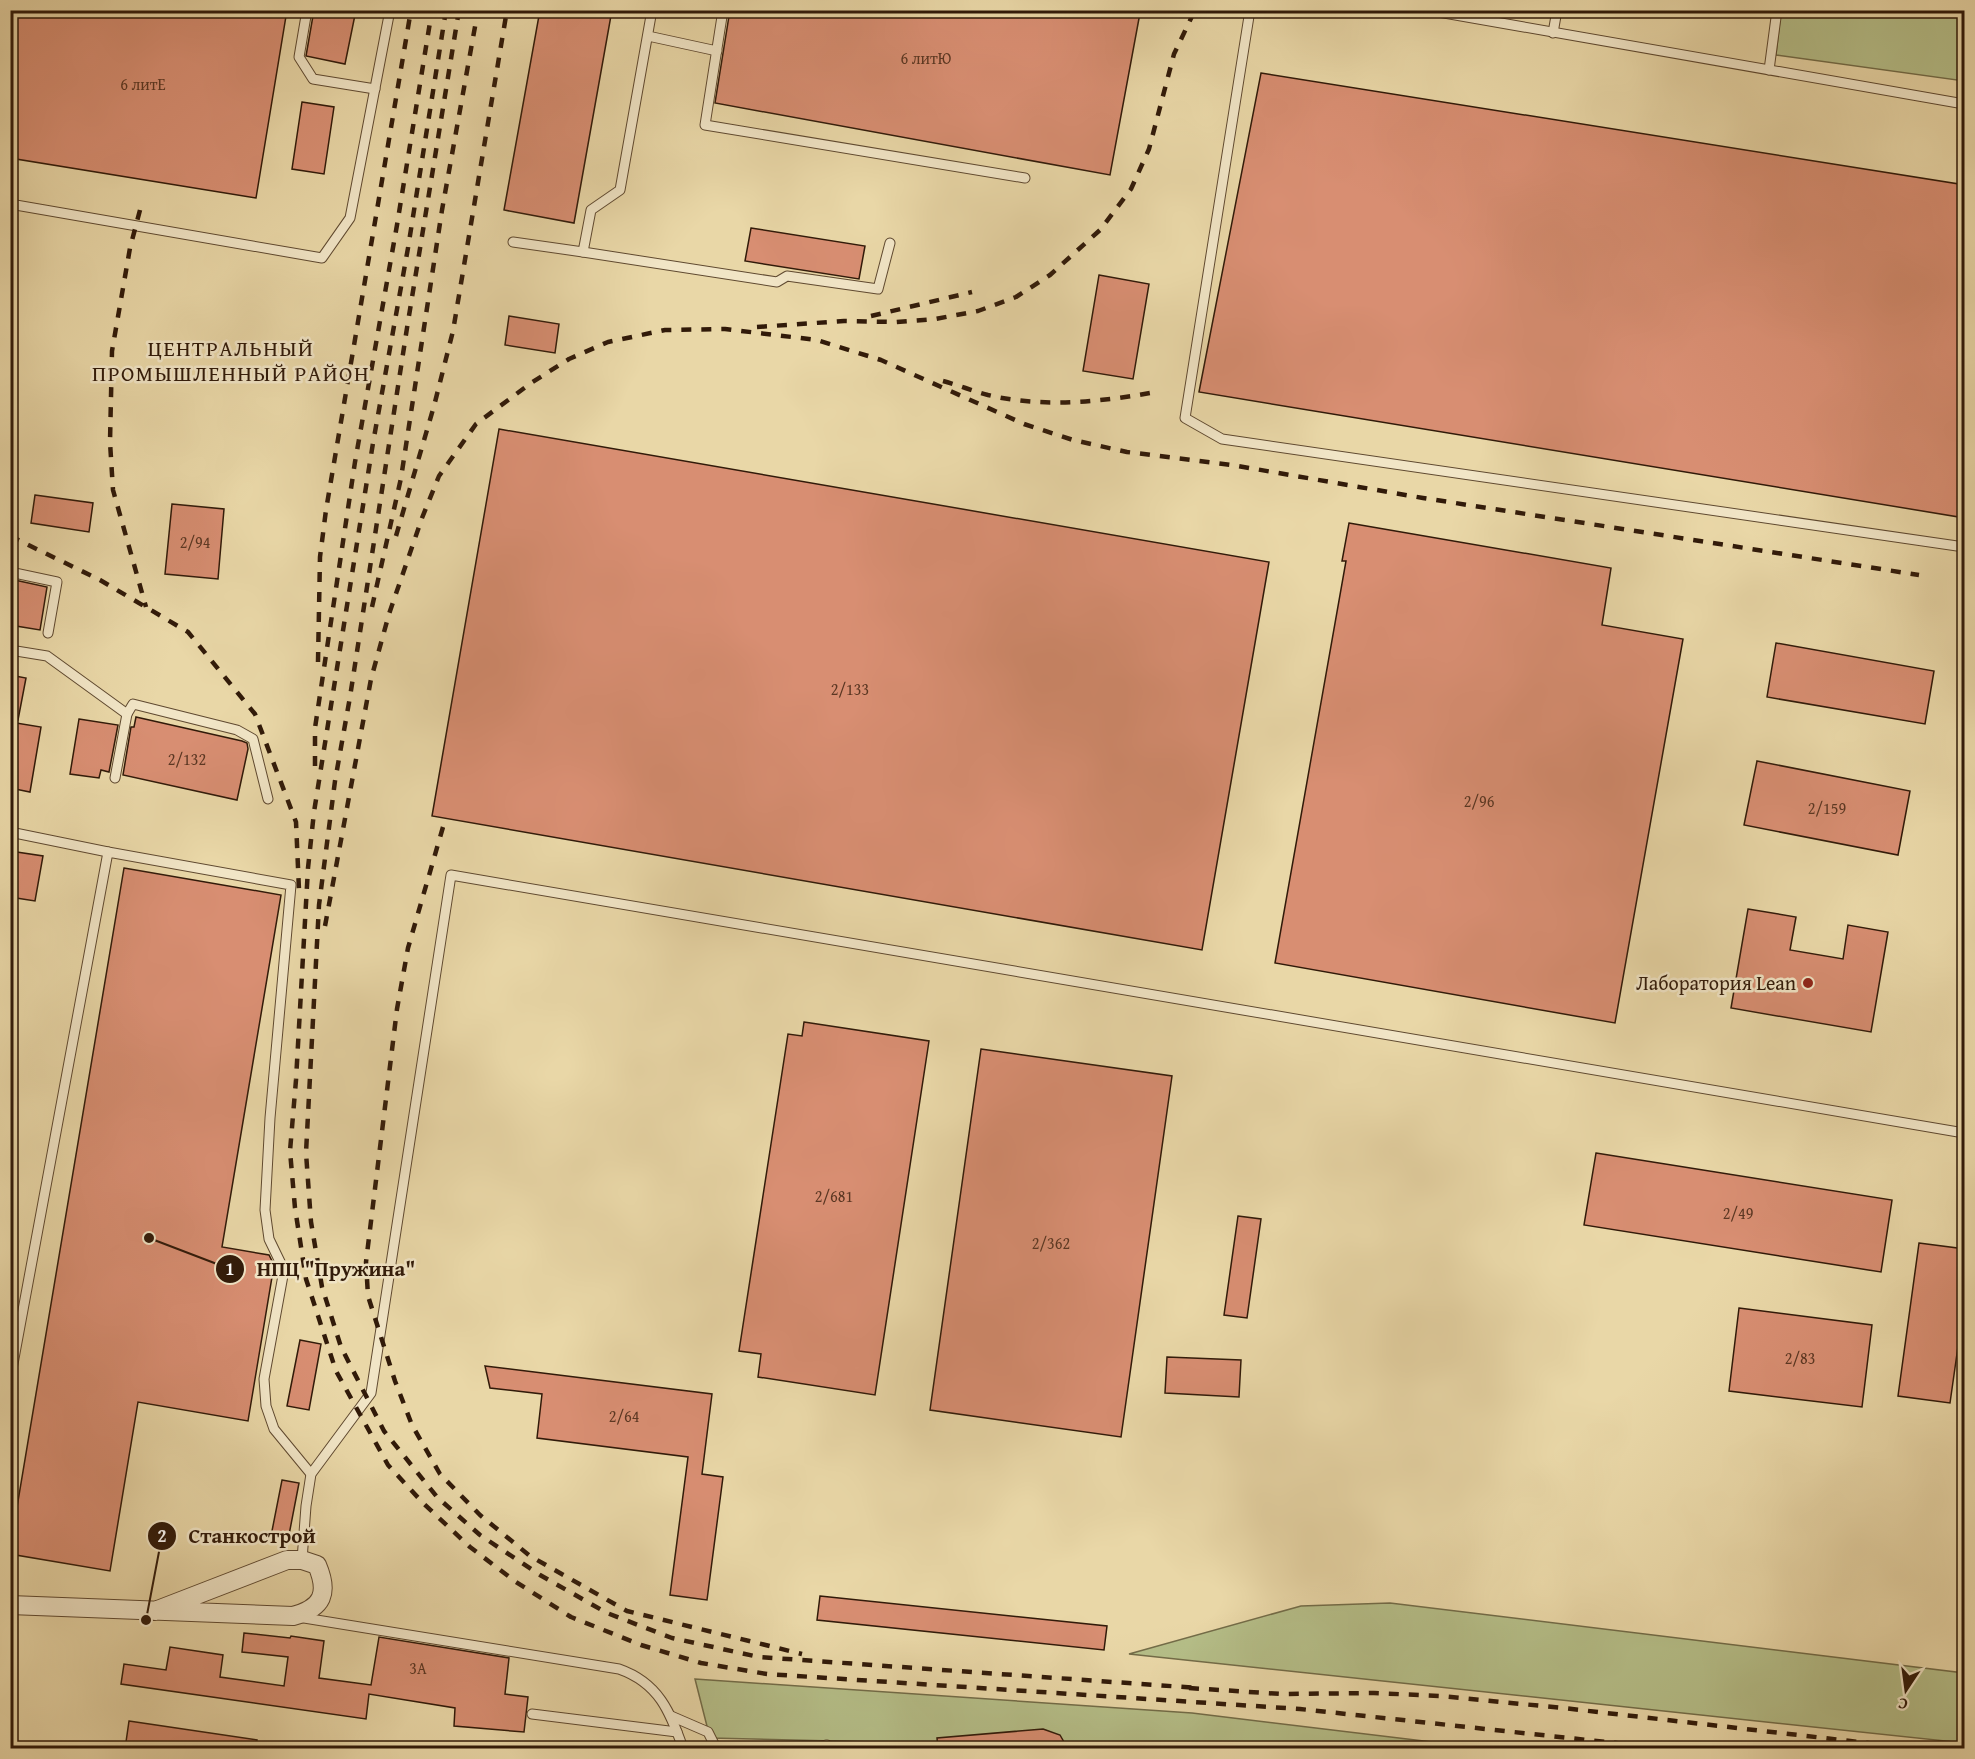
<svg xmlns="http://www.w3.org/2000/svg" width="1975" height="1759" font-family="'Gentium Book Plus',serif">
<rect width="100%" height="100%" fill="#e9d7a7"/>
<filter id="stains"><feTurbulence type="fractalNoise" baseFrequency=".00333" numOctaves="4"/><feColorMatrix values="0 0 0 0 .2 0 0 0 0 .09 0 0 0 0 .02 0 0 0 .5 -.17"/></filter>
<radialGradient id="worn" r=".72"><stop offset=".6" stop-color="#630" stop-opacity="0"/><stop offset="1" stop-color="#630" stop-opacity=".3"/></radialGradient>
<g fill="#b5be88" stroke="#736c48" stroke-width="1.5">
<path d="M1781,11H1964V81L1776,55Z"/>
<path d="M1390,1603L1964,1673V1743L1129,1654L1301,1606Z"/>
<path d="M695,1679L1192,1713L1482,1748H1182L1132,1743L1052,1748L957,1744L710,1738Z"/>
</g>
<g fill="#d88e72" stroke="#311a09" stroke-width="1.5">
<path d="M10,10H287L256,198L10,158Z"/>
<path d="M314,10H356L345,64L306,56Z"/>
<path d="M540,10H612L574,223L504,210Z"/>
<path d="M730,10H1125L1140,13L1110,175L715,103Z"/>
<path d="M1261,73L1965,185V518L1199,392Z"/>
<path d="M302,102L334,107L324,174L292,169Z"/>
<path d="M751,228L865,246L859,279L745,261Z"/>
<path d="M1099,275L1149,284L1133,379L1083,371Z"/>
<path d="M509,316L559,324L555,353L505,345Z"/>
<path d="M499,429L1269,562L1202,950L432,816Z"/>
<path d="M35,495L93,503L89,532L31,523Z"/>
<path d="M172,504L224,509L218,579L165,574Z"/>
<path d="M1349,523L1611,568L1602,625L1683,639L1615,1023L1275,963L1346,561H1342Z"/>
<path d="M10,579L47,587L40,630L10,625Z"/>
<path d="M1776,643L1934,671L1925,724L1767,697Z"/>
<path d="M10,675L26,678L18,720H10Z"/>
<path d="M136,717L242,741L247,743L248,749L237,800L123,775L131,727H134Z"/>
<path d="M79,719L118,725L109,772L101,770L99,778L70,774Z"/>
<path d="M10,722L41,727L30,792L10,788Z"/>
<path d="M1757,761L1910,791L1898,855L1744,825Z"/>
<path d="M10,851L43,856L35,901L10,897Z"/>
<path d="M124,868L281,895L222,1247L269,1255L274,1265L248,1421L138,1402L110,1571L10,1554V1549Z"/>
<path d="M1748,909L1796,917L1790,950L1843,959L1848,925L1888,932L1871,1032L1731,1008Z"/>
<path d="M804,1022L929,1041L875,1395L758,1377L761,1354L739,1351L788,1034L802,1036Z"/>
<path d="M981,1049L1172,1076L1121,1437L930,1410Z"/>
<path d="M1596,1153L1892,1200L1881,1272L1584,1225Z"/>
<path d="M1238,1216L1261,1219L1247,1318L1224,1315Z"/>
<path d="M1919,1243L1965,1249V1297L1950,1403L1898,1396Z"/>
<path d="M1739,1308L1872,1325L1862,1407L1729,1391Z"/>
<path d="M300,1340L321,1344L309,1410L287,1406Z"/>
<path d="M1167,1357L1241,1360L1239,1397L1165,1393Z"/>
<path d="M485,1366L712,1394L702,1474L723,1477L707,1600L670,1595L688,1457L537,1438L542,1394L490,1388Z"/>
<path d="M282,1480L299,1483L288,1540L271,1536Z"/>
<path d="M820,1596L1107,1626L1104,1650L817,1620Z"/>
<path d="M244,1633L290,1638L291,1636L324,1641L319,1678L371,1685L379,1637L509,1658L505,1694L528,1697L524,1732L454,1726L455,1708L369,1694L366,1719L121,1684L124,1664L166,1670L170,1647L223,1655L220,1677L284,1686L288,1657L242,1652Z"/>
<path d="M129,1721L257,1740L256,1749H125Z"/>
<path d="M1043,1729L1060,1735L1068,1749H938L937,1738Z"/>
</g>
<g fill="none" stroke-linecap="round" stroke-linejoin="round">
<g stroke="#5f4930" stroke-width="11">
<g id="lane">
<path d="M307,10L299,57L313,79L375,89"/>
<path d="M723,10L705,125L1025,178"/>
<path d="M1250,10L1185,418L1222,439L1964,547"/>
<path d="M1427,10L1964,104"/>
<path d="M1553,33L1557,10"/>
<path d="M648,36L717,51"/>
<path d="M1769,70L1777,10"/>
<path d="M10,204L322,258L350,218L390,10"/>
<path d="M513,242L583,252L591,210L620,190L652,10"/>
<path d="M583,252L777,282L787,276L878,289L890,243"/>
<path d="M10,572L57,582L48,633"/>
<path d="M10,650L47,656L127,714L115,778"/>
<path d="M127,714L133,704L237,730L253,739L268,799"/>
<path d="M10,832L108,852"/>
<path d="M10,1380L108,852L291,885L270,1118L265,1210L269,1239L284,1270L264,1379L266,1406L274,1429L311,1474"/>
<path d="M302,1560L306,1506L311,1474L371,1393L451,875L1964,1133"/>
<path d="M298,1617L619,1669C659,1683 670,1712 683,1748"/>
<path d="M532,1714L677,1732"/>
<path d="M671,1716L708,1732L716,1748"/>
<path d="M813,1748L827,1745L829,1748"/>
</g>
</g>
<g stroke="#5f4930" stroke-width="20">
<path id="street" d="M10,1605L293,1616C323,1608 329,1593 317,1565L302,1560H287L155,1611"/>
</g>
<use href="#lane" stroke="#f1e5c6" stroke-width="9"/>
<use href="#street" stroke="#f1e5c6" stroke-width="18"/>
<g stroke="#311a09" stroke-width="4.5" stroke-dasharray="10 10" stroke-linecap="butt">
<path d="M446,10L408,248L373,443L314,812L308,868L296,1080L290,1151L295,1208L306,1279L336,1371L388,1465L423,1503L470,1547L516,1582L571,1617L641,1645L701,1663L767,1674L1300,1709L1662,1748"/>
<path d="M459,10L407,328L350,697L335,781L319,905L306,1153L311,1222L322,1287L341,1347L384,1431L437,1497L480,1535L540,1575L607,1613L672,1638L759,1657L1198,1688"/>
<path d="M140,210L130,248L112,351L110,442L113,490L146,607"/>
<path d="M871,316L972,292"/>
<path d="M757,327L844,321L896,322L935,319L978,311L1016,297L1050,275L1100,230L1131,189L1149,149L1174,54L1195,10"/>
<path d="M943,381C958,385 973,391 988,395C1042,408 1102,402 1155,392"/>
<path d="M10,536L100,580L188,632L255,714L296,822L299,890"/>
<path d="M396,536L434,406L453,331L507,10"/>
<path d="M372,607L401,478L442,210L478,10"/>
<path d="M318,662L320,557L326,510L411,10"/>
<path d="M315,766V728L355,462L397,225L432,10"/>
<path d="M443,827L408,948L397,1009L366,1262L368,1296L395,1381L412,1425L440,1474L480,1515L530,1556L627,1611L802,1654"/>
<path d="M325,926L371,679L389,614L422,518L439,476L476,424L531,383L569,359L608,342L665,330L725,329L817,340L881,360L1024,424L1073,440L1127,452L1232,465L1423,498L1919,575"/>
<path d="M1189,1688L1281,1694L1374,1693L1440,1696L1563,1708L1911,1748"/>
</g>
</g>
<circle fill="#8f2418" stroke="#f1e5c6" stroke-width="2" cx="1808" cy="983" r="6"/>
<g text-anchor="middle" stroke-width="5" stroke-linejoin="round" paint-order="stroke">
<g font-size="16" fill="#5b3723">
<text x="926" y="64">6 литЮ</text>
<text x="143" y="90">6 литЕ</text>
<text x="195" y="548">2/94</text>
<text x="850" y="695">2/133</text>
<text x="187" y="765">2/132</text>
<text x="1479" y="807">2/96</text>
<text x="1827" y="814">2/159</text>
<text x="834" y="1202">2/681</text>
<text x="1738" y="1219">2/49</text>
<text x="1051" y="1249">2/362</text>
<text x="1800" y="1364">2/83</text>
<text x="624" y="1422">2/64</text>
<text x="418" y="1674">3А</text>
</g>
<g font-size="20" fill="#311a09" stroke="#f1e5c6" text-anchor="end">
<text x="1796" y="990">Лаборатория Lean</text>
</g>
<g font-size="22" letter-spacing="1.5" fill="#311a09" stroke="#f1e5c6">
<text x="231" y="356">ЦЕНТРАЛЬНЫЙ<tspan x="231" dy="25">ПРОМЫШЛЕННЫЙ РАЙОН</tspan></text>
</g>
</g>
<path fill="none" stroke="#311a09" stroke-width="2" d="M149 1238L230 1269M146 1620L162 1536"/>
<g fill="#311a09" stroke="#f1e5c6" stroke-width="2">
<circle cx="149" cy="1238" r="6"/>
<circle cx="146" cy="1620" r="6"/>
<circle cx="230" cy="1269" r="15"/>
<circle cx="162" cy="1536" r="15"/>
</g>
<g font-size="18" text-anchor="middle" font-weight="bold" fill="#fff">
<text x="230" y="1275">1</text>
<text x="162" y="1542">2</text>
</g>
<g font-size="21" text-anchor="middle" font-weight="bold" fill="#311a09" stroke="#f1e5c6" stroke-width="5" stroke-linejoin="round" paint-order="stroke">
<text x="336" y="1276">НПЦ "Пружина"</text>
<text x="252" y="1543">Станкострой</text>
</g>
<rect width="1975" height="1759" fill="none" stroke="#e9d7a7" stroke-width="36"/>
<rect x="12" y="12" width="1951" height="1735" fill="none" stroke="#311a09" stroke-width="3"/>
<rect x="18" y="18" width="1939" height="1723" fill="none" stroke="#311a09" stroke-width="1.5"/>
<g transform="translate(1906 1690) rotate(193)" stroke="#f1e5c6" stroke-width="4.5" paint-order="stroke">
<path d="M0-4.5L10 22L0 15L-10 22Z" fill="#311a09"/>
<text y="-9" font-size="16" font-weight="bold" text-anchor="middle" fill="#311a09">С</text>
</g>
<rect width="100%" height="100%" filter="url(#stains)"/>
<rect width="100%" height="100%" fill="url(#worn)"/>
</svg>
